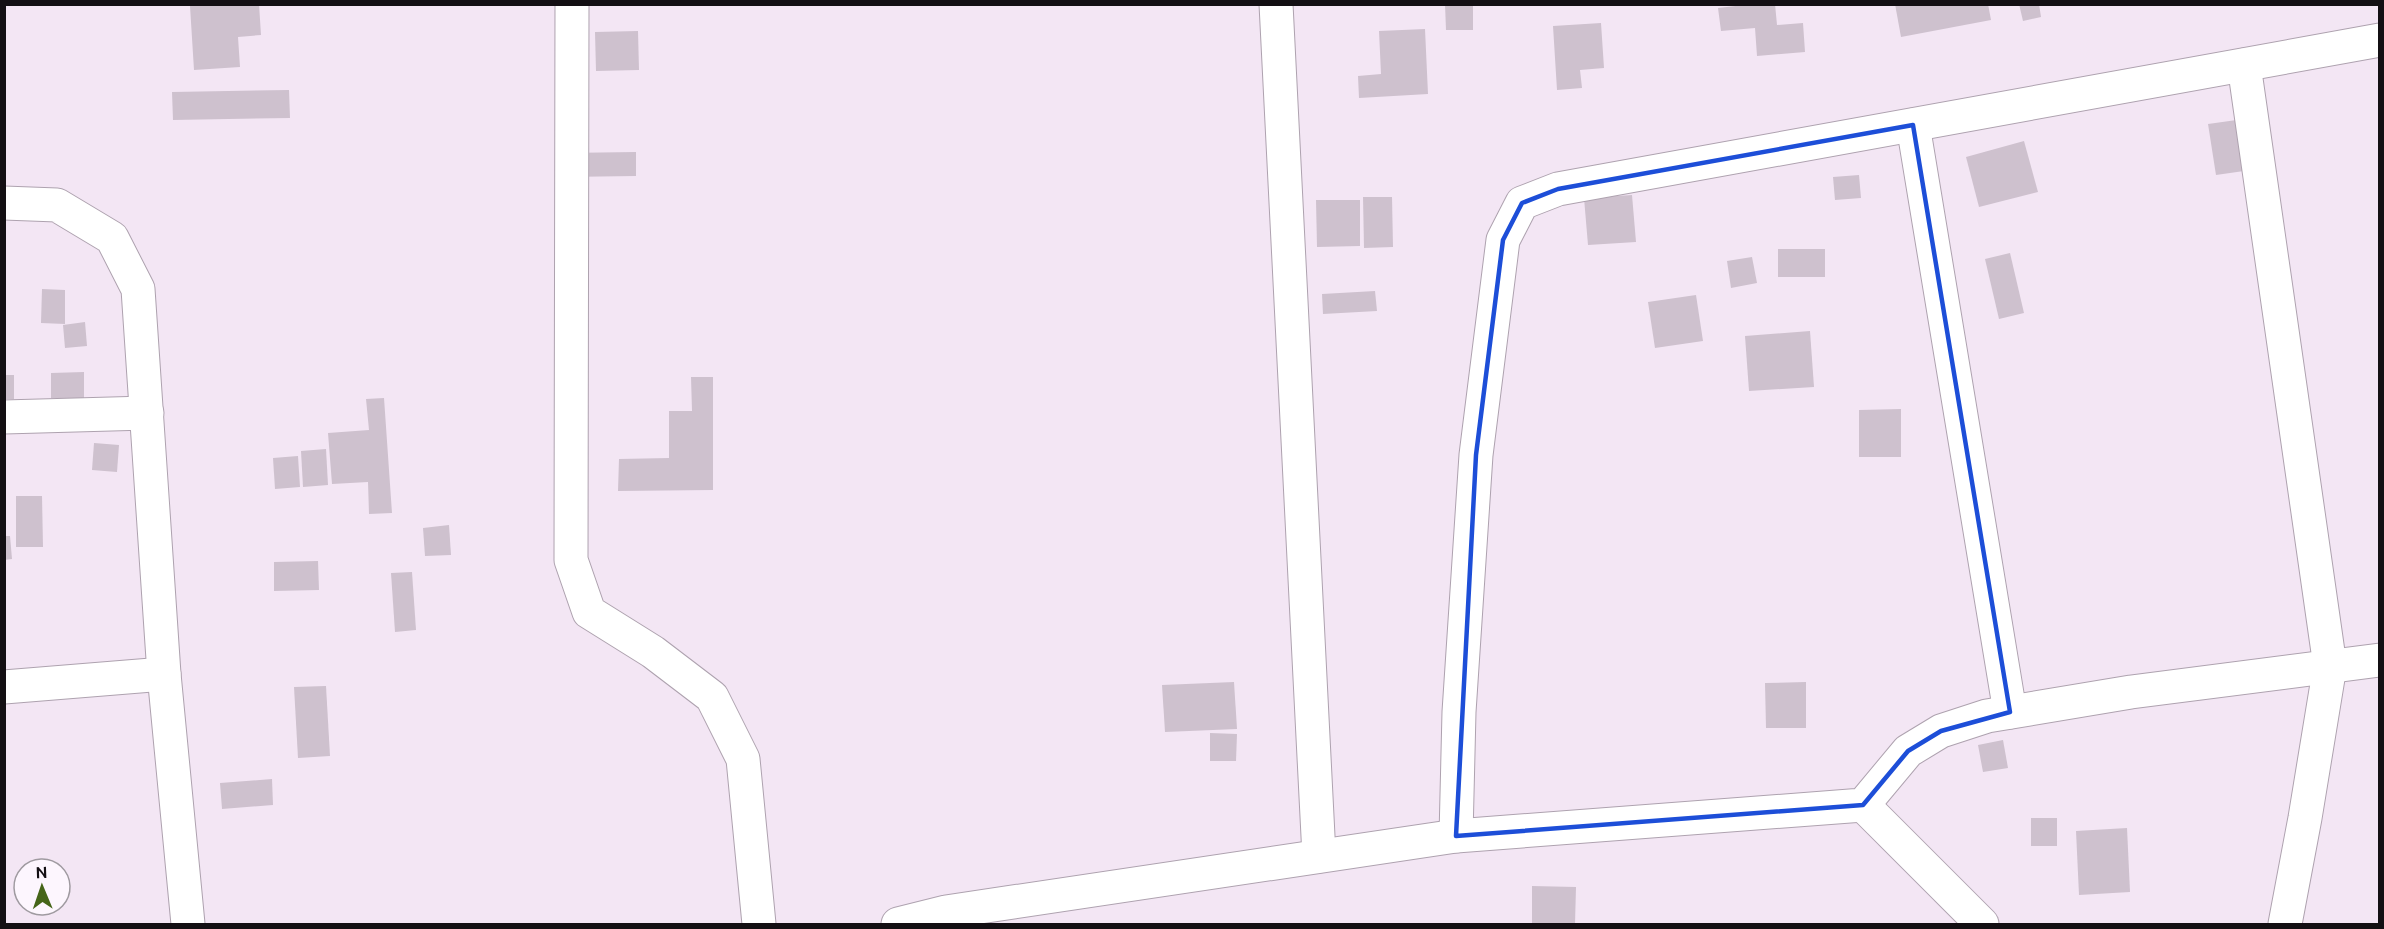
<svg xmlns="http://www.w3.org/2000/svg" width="2384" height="929" font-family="Ubuntu,sans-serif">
<rect width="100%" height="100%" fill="#f3e6f4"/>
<g fill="#cec1ce">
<path d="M224,4H259L261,35L238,37L240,67L194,70L190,6Z"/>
<path d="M1445,4H1473V30H1446Z"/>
<path d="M1753,4H1775L1777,25L1803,23L1805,52L1757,56L1755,28L1721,31L1718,8Z"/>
<path d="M1895,4H1988L1991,20L1901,37Z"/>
<path d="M2019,4H2039L2041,17L2023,21Z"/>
<path d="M1601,23L1604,68L1580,70L1582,88L1557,90L1553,26Z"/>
<path d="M1425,29L1428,94L1359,98L1358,76L1381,74L1379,31Z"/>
<path d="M638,31L639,70L596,71L595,32Z"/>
<path d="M289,90L290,118L173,120L172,92Z"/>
<path d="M2258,117L2265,168L2216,175L2208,124Z"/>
<path d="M2024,141L2038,192L1979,207L1966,157Z"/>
<path d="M636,152V176L564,177V153Z"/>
<path d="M1859,175L1861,198L1835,200L1833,177Z"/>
<path d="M1632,195L1636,242L1588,245L1584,198Z"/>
<path d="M1363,197H1392L1393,247L1364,248Z"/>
<path d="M1316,200H1360V246L1317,247Z"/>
<rect x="1778" y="249" width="47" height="28"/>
<path d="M2010,253L2024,313L1999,319L1985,259Z"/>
<path d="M1752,257L1757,283L1731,288L1727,261Z"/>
<path d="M42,289L65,290V324L41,323Z"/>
<path d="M1375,291L1377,311L1323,314L1322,294Z"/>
<path d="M1696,295L1703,341L1655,348L1648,302Z"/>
<path d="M85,322L87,346L65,348L63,325Z"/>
<path d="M1810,331L1814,387L1749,391L1745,336Z"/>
<path d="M84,372V398H51V373Z"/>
<rect x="4" y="375" width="10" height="24"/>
<path d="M691,377H713V490L618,491L619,459L669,458V411H692Z"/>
<path d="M384,398L392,513L369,514L368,482L332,484L328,433L369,430L366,399Z"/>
<path d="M1901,409V457H1859V410Z"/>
<path d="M94,443L119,445L117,472L92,470Z"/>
<path d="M326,449L328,485L303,487L301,451Z"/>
<path d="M298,456L300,487L275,489L273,458Z"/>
<path d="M16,496H42L43,547H16Z"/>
<path d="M449,525L451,555L425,556L423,528Z"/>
<path d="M4,536H10L12,559L4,560Z"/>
<path d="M318,561L319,590L274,591V562Z"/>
<path d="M412,572L416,630L395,632L391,573Z"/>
<path d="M1234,682L1237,729L1165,732L1162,685Z"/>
<path d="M1806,682V728H1766L1765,683Z"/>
<path d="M326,686L330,756L298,758L294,687Z"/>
<path d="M1210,733L1237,734L1236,761H1210Z"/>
<path d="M2003,740L2008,768L1983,772L1978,745Z"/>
<path d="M272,779L273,805L222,809L220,783Z"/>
<rect x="2031" y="818" width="26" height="28"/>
<path d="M2127,828L2130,892L2079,895L2076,831Z"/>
<path d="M1532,886L1576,887L1575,924H1532Z"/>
</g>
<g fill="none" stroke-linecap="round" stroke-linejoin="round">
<g stroke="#aea2af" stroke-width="35">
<g id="street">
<path d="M572,4L571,560L589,612L653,652L712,697L743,759L759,924"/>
<path d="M1276,4L1319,856"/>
<path d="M2244,65L2330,666L2305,818L2285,924"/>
<path d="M1913,125L2010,712"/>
<path d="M4,203L57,205L112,238L138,289L164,674L188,924"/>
<path d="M4,417L147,413"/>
<path d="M4,687L164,674"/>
<path d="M1863,805L1982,924"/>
<path d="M1456,836L1459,712L1476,455L1503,240L1522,203L1558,189L2380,40"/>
<path d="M898,924L946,912L1456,836L1863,805L1908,751L1941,731L1987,716L2131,692L2380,660"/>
</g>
</g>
<use href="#street" stroke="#fff" stroke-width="33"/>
</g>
<path fill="none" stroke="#1d4ed8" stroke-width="4.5" stroke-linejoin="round" d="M1913,125L2010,712L1941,731L1908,751L1863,805L1456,836L1476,455L1503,240L1522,203L1558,189Z"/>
<rect width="2384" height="929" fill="none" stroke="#130f13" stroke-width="12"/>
<g transform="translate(42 887) rotate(358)"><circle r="28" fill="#fdf6fe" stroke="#9f9aa0" stroke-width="1.5"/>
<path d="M0-4.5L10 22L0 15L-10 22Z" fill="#466519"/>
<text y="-9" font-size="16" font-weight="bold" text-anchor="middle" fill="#130f13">N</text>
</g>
</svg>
